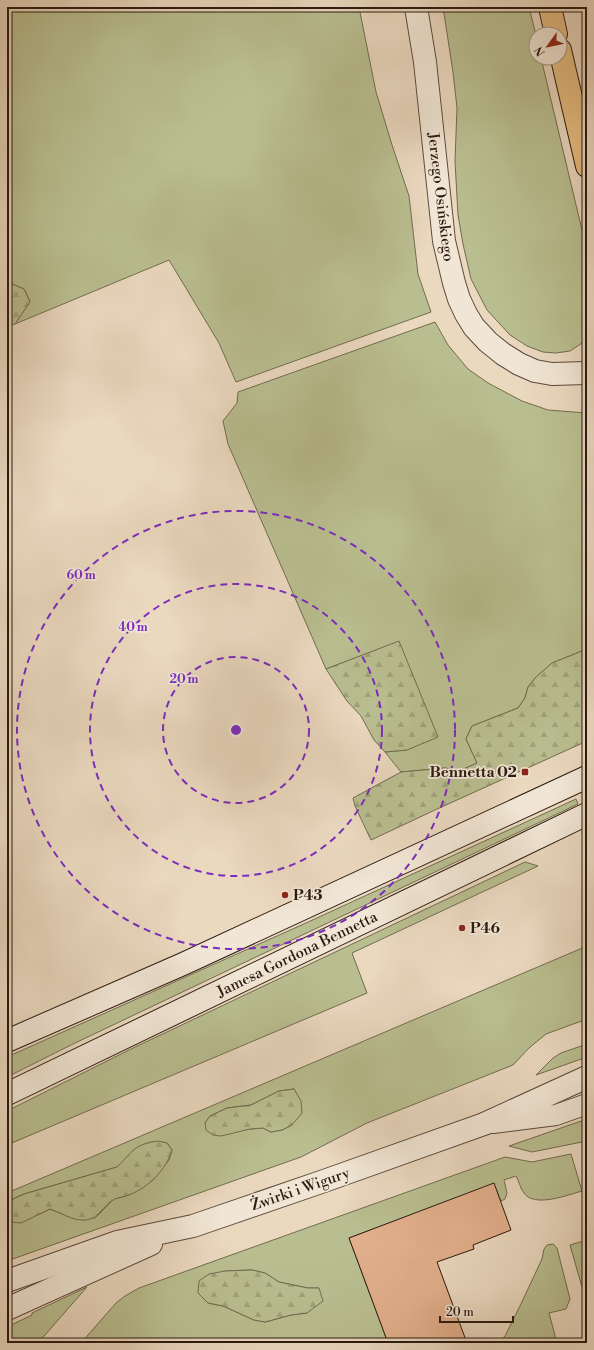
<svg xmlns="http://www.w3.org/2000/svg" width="594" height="1350" font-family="'Libre Bodoni',serif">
<defs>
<pattern id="forest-firs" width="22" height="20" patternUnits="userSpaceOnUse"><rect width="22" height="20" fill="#b9be90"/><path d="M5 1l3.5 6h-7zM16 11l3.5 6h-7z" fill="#9fa37b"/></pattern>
</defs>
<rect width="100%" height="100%" fill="#ead8bf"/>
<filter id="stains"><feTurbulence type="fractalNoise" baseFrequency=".005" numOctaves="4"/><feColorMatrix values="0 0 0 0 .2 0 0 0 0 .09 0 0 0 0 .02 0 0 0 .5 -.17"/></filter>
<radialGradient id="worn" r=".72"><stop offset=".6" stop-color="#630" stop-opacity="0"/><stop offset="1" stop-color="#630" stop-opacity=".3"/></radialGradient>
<g fill="#b9be90" stroke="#726c50" fill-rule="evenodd">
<path d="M7,7H359L376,92L392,145L409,196L418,274L431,312L236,382L219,343L169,260L15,324L30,301L24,289L12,284L10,268L7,257V89L9,64L7,57Z"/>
<path d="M443,7H529L536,35V58H541L587,251V340L570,351L556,353L543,352L527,346L510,335L487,310L471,279L463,244L458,215L455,161L457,108L453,72Z"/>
<path d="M435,322L448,345L468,369L488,383L522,401L548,410L587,413V649L552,663L536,677L528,687L525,698L518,708L472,726L466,739L477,763L459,771L445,768L401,772L385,752L407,750L399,642L326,669L228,444L223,421L237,403L238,392Z"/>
<path d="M576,799L578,804L73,1044L7,1077V1057L306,923Z"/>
<path d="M525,862L538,866L352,953L367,993L7,1145V1111L131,1049Z"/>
<path d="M587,946V1019L546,1034L529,1048L513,1065L367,1123L301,1157L7,1261V1216L11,1222L40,1214L50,1209L70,1217L95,1218L114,1199L129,1195L153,1180L169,1160L172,1150L167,1143C141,1137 135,1153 117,1167L24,1194C15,1198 8,1199 7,1211V1193ZM294,1089L292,1125L282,1130L271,1132L263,1128L250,1129L205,1123L210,1116L227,1108L251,1105L279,1091Z"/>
<path d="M587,1044V1057L536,1075L553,1058L561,1053Z"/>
<path d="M587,1119V1141L532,1152L509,1146Z"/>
<path d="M571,1154L582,1191C568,1195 534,1208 524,1193C520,1188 519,1181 516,1176L504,1180L507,1193L505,1199L501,1201L494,1184L349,1238L388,1343H81L116,1303L125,1296L139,1288L505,1157L532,1162ZM252,1270L265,1273L279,1282L293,1285L308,1288H319L307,1313L291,1315L265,1322L254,1320L223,1306L208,1303L225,1271Z"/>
<path d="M587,1240V1285L582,1287L570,1245Z"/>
<path d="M553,1244L557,1248L570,1299L566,1309L549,1313L557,1343H498L505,1336L520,1306L542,1259L544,1249L547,1245Z"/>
<path d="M87,1287L38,1343H7V1327L32,1315V1313Z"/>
</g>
<g fill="url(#forest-firs)" stroke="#726c50">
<path d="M7,257L10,268L12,284L24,289L30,302L15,324L7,327Z"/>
<path d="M399,641L438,737L407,750L385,752L374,740L361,716L347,701L326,669Z"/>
<path d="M587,649V741L435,810L371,840L355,806L353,798L401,772L445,768L459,771L477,763L466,739L472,726L518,708L525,698L528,687L536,677L552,663Z"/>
<path d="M294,1089L301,1101L302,1113L292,1125L282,1130L271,1132L263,1128L250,1129L221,1136L213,1135L206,1130L205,1123L210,1116L227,1108L251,1105L279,1091Z"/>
<path d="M158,1141L167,1143L172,1150C166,1170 149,1187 129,1195C125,1197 119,1197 115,1199C102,1205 99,1221 82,1220C72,1220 61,1213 50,1209L21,1223L11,1222L7,1216L8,1204L11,1200L24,1194L117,1167C124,1161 129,1153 136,1148C142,1144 150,1142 158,1141Z"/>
<path d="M252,1270L265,1273L279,1282L293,1285L308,1288H319L323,1301L307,1313L291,1315L265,1322L254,1320L223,1306L208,1303L198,1293L199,1281L209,1274L225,1271Z"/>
</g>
<path fill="#e2af8c" stroke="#2b1a11" d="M494,1183L511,1230L473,1245L474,1249L437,1262L467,1343H388L349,1238Z"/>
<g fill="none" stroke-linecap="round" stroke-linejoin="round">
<g stroke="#5b4a3c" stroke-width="22">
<path id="minor" d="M493,1123L556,1115L587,1104"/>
</g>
<g stroke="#5b4a3c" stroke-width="24">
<g id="tertiary">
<path d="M416,7L425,62L444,241L454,283L459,299L466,314L474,327L488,342L503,354L519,364L535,371L552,374L587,373"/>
<path d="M7,1281L117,1242L193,1226L324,1181L484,1124L587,1077"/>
<path d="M7,1309L151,1244"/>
</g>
</g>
<g stroke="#2b1a11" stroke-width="24">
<g id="secondary">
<path d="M7,1041L183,964L587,777"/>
<path d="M7,1094L587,814"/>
</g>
</g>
<g stroke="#2b1a11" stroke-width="24">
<g id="motorway">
<path d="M550,7L556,34"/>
<path d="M560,50L587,166"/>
</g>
</g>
<use href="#minor" stroke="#f1e6d5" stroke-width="20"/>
<use href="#tertiary" stroke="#f1e6d5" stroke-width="22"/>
<use href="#secondary" stroke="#f1e6d5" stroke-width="22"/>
<use href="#motorway" stroke="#e5bc80" stroke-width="22"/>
</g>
<g fill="none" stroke="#7b2cbf" stroke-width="2" stroke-dasharray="7 5">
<circle cx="236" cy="730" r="73"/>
<circle cx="236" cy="730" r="146"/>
<circle cx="236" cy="730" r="219"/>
</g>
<g fill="#8f2418" stroke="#f1e6d5" stroke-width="1.5">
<rect x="521" y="768" width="8" height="8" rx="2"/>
<circle cx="285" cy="895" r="4"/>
<circle cx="462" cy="928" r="4"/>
</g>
<g text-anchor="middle" stroke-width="3.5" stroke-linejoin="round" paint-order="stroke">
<g font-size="15" fill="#2b1a11" stroke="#f1e6d5">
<text transform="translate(441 197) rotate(83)" y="5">Jerzego Osińskiego</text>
<text transform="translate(297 954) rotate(-26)" y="5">Jamesa Gordona Bennetta</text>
<text transform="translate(300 1189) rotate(-19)" y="5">Żwirki i Wigury</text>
</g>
<g font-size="15" font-weight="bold" fill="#2b1a11" stroke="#f1e6d5" text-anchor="start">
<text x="517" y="777" text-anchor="end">Bennetta 02</text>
<text x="293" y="900">P43</text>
<text x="470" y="933">P46</text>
</g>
</g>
<circle cx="236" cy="730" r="6" fill="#7b2cbf" stroke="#f1e6d5" stroke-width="2"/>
<g font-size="12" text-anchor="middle" font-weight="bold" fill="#7b2cbf" stroke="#f1e6d5" stroke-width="3.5" stroke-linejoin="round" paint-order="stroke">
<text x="81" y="579">60 m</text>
<text x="133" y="631">40 m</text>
<text x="184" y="683">20 m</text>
</g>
<rect width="594" height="1350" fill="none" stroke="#ead8bf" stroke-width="24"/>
<rect x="8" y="8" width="578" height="1334" fill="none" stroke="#2b1a11" stroke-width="2"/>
<rect x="12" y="12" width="570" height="1326" fill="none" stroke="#2b1a11"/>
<g transform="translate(548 46) rotate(237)"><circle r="19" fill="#f1e6d5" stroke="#a29487"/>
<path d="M0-3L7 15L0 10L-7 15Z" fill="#8f2418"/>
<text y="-6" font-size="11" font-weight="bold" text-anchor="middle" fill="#2b1a11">N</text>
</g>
<path d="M440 1316v6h73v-6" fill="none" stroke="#2b1a11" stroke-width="2"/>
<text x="446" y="1316" font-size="12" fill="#2b1a11" stroke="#f1e6d5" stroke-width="3" paint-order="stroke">20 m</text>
<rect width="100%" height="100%" filter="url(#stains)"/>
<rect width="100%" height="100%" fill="url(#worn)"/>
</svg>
